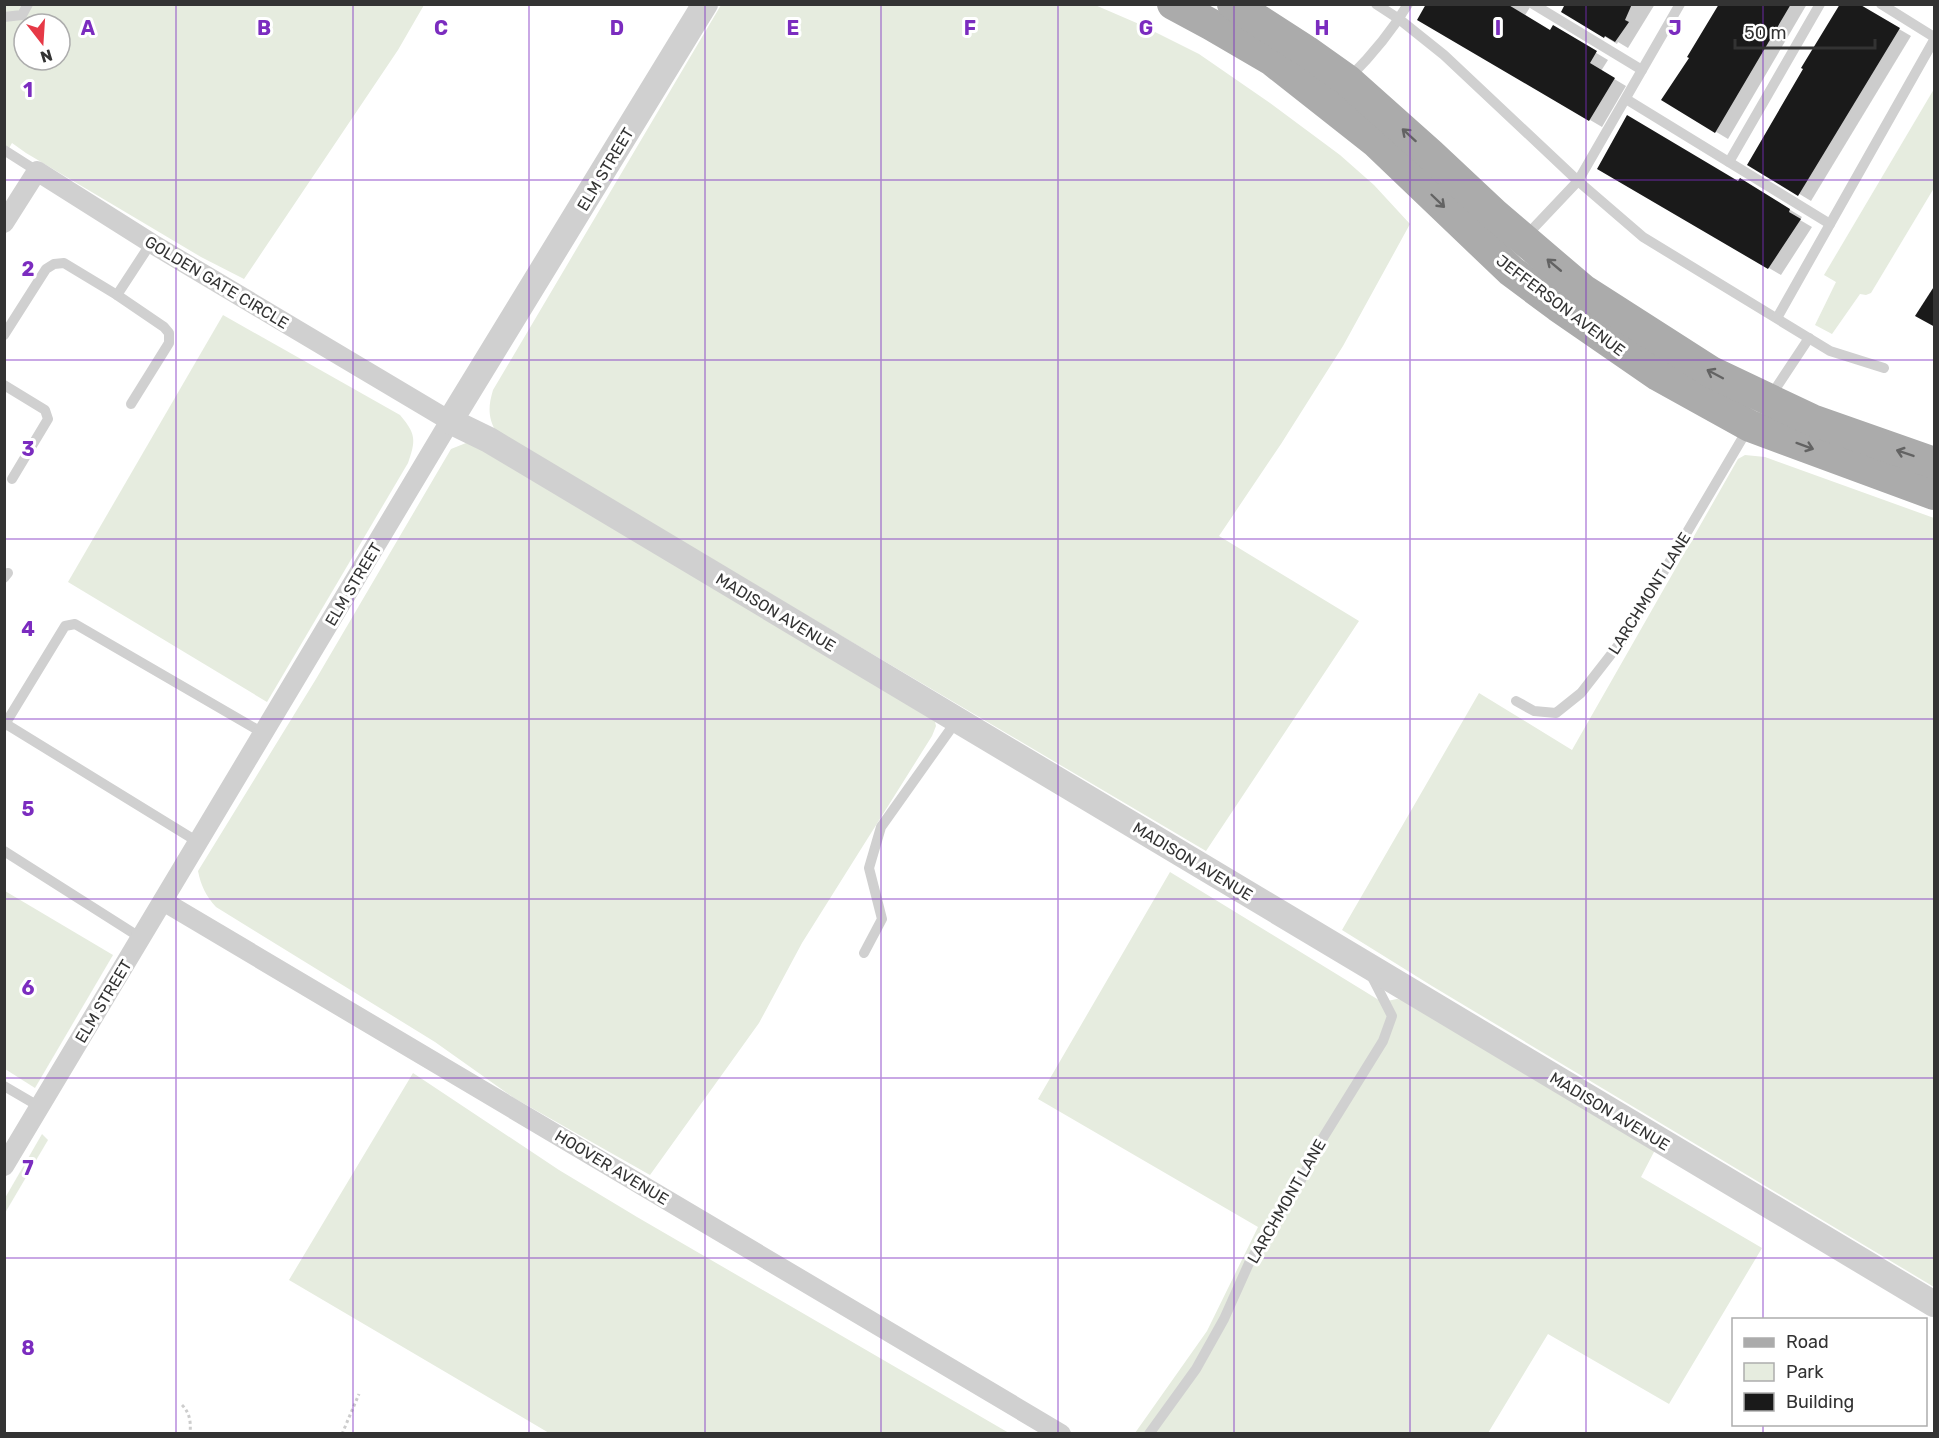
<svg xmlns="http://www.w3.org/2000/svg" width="1939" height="1438" font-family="Rubik,sans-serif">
<rect width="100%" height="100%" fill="#fff"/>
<g fill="#e6ecdf" fill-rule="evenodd">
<path d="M5,5H424L398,50L244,279L201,257L26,153L12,143L5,155ZM24,24H60V60H24Z"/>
<path d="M721,5H1095L1139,24L1199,54L1270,103L1340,155L1374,185L1410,224L1343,346L1281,444L1219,536L1359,621L1206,851L496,432C488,417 488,407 493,390Z"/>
<path d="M1934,89V188L1871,293L1866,295L1860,294L1832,334L1815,325L1836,282L1824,275Z"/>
<path d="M223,315L400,415C416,434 416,440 408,463L267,702L68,582Z"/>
<path d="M466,443L478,446L934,717L936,726L932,736L802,943L759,1023L650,1175L514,1098L435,1042L216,907C206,896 201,886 198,871L316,679L451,449Z"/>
<path d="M1745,455L1765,457L1934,518V1287L1432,986L1342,930L1479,693L1572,750L1738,459Z"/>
<path d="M1170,872L1382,1002L1397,999L1409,1001L1656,1148L1641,1177L1762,1248L1669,1404L1548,1334L1488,1433H1135L1207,1331L1258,1227L1038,1099Z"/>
<path d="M5,891L113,955L35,1088L5,1069Z"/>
<path d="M413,1073L559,1170L637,1217L1009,1433H549L289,1280Z"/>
<path d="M42,1134L48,1140L5,1213V1198Z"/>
</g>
<g fill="#0003">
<path d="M1428,4H1532L1524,17L1550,32L1553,27L1608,60L1601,71L1626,86L1602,127L1419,19Z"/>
<path d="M1567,4H1655L1628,48L1618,42L1617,44L1563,11Z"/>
<path d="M1721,4H1807L1728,139L1663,100L1691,58Z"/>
<path d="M1856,4L1911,36L1811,201L1750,164Z"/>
<path d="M1599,168L1738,183L1752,187L1802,217L1800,220L1812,227L1781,275Z"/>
</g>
<g fill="#1a1a1a">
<path d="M1426,4H1507L1550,30L1553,25L1597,51L1590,63L1615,78L1589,121L1417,20Z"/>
<path d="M1565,4H1632L1625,20L1629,22L1615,42L1605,36L1604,38L1561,12Z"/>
<path d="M1719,4H1791L1715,133L1661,100L1689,58L1687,57Z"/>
<path d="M1840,4H1859L1900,28L1798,196L1747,165L1803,69L1801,68Z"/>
<path d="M1627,115L1738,181L1740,178L1790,209L1789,212L1801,219L1768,269L1597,169Z"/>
<path d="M1935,285V327L1915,316Z"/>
</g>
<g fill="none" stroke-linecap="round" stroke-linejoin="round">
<g stroke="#cdcdcd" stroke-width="3" stroke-dasharray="3 3" stroke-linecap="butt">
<path d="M182,1405C190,1413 191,1422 190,1434"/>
<path d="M342,1434L359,1394"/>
</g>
<g stroke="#d0d0d0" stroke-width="10">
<path d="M1376,4L1399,19L1444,55L1578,181L1643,237L1830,351L1884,368"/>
<path d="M1533,4L1642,70"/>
<path d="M1881,4L1934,37"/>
<path d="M4,17L22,15L28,4"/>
<path d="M1349,78C1371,56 1392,31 1408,4"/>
<path d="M1626,99L1830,224"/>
<path d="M4,150L37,171"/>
<path d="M1729,162L1820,4"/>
<path d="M1525,237L1578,181L1680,4"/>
<path d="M117,295L164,327L169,333V343L131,404"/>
<path d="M1777,318L1934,40"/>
<path d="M4,335L46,269L54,264L64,263L117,295L151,243"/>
<path d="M4,385L45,410L48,419L12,479"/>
<path d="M1770,397L1809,338"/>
<path d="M4,578L8,573"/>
<path d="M1516,701L1534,711L1556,713L1581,693L1627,634L1749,427"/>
<path d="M6,724L198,842"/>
<path d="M4,726L65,626L75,624L263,733"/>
<path d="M4,851L141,938"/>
<path d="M864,953L882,919L869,868L881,827L957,720"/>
<path d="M4,1086L40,1107"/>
<path d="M1149,1434L1196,1369L1224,1319L1250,1261L1300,1182L1321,1141L1383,1041L1392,1016L1370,973"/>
</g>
<g stroke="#d0d0d0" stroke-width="20">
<path d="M4,223L37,171L151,243L450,421L4,1166"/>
<path d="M163,901L1061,1434"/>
</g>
<path stroke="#d0d0d0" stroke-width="26" d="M705,4L450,421L489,440L1934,1304"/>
<g stroke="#ababab" stroke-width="32">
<path d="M1173,4L1212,25L1272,60L1376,142L1511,271L1558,306L1658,375L1750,426L1934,494"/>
<path d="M1233,4L1309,53L1347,80L1430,154L1494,214L1583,290L1711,372L1812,420L1934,463"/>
</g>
</g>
<defs><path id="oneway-shaft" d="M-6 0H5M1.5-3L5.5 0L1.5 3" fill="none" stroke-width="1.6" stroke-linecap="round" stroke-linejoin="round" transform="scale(1.5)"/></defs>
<g stroke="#636363">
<use href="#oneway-shaft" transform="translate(1409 135) rotate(-138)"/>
<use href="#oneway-shaft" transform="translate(1438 201) rotate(44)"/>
<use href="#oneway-shaft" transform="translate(1554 265) rotate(-140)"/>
<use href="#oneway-shaft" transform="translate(1715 374) rotate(-152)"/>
<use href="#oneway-shaft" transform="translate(1805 446) rotate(20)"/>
<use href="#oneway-shaft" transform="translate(1905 453) rotate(-161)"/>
</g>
<path fill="none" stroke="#7b2cbf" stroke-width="1.5" stroke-opacity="0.55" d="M176,4V1434M353,4V1434M529,4V1434M705,4V1434M881,4V1434M1058,4V1434M1234,4V1434M1410,4V1434M1586,4V1434M1763,4V1320M4,180H1934M4,360H1934M4,539H1934M4,719H1934M4,899H1934M4,1078H1934M4,1258H1934M1763,1424V1434"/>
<g text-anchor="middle" stroke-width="6" stroke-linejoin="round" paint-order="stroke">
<g font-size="16" fill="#333" stroke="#fff">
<text transform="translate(605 169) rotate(-59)" y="6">ELM STREET</text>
<text transform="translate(217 282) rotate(31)" y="6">GOLDEN GATE CIRCLE</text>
<text transform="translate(1561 305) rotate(37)" y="6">JEFFERSON AVENUE</text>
<text transform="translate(353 584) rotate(-59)" y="6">ELM STREET</text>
<text transform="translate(1649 593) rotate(-58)" y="6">LARCHMONT LANE</text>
<text transform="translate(776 612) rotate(31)" y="6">MADISON AVENUE</text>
<text transform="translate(1193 861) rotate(31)" y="6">MADISON AVENUE</text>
<text transform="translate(103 1001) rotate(-59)" y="6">ELM STREET</text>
<text transform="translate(1610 1111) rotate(31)" y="6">MADISON AVENUE</text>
<text transform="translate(612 1167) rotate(31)" y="6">HOOVER AVENUE</text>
<text transform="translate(1286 1201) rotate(-60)" y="6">LARCHMONT LANE</text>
</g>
</g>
<g font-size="20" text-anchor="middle" font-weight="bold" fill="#7b2cbf" stroke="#fff" stroke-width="6" stroke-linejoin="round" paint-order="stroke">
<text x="88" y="35">A</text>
<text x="264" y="35">B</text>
<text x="441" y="35">C</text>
<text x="617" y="35">D</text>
<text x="793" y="35">E</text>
<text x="970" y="35">F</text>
<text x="1146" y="35">G</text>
<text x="1322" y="35">H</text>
<text x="1498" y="35">I</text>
<text x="1675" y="35">J</text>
<text x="28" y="97">1</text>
<text x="28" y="276">2</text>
<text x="28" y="456">3</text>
<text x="28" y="636">4</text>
<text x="28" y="816">5</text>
<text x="28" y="995">6</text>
<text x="28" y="1175">7</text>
<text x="28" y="1355">8</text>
</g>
<rect width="1939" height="1438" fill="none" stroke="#333333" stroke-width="12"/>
<rect x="1732" y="1318" width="195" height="108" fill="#ffffff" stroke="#adadad" stroke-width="1.5"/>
<rect x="1744" y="1338" width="30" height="9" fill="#ababab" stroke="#adadad" stroke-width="1.5"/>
<text x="1786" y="1348" font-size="18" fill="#333333">Road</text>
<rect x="1744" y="1363" width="30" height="18" fill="#e6ecdf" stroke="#adadad" stroke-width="1.5"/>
<text x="1786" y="1378" font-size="18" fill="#333333">Park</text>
<rect x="1744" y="1393" width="30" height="18" fill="#1a1a1a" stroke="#adadad" stroke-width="1.5"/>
<text x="1786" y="1408" font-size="18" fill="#333333">Building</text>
<g transform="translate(42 42) rotate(163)"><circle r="28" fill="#ffffff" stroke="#adadad" stroke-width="1.5"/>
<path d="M0-4.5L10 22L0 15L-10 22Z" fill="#e63946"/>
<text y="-9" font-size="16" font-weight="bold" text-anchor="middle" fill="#333333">N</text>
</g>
<path d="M1735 39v9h140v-9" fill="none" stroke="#333333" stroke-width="3"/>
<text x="1744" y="39" font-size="18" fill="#333333" stroke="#ffffff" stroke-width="4.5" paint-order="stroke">50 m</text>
</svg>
